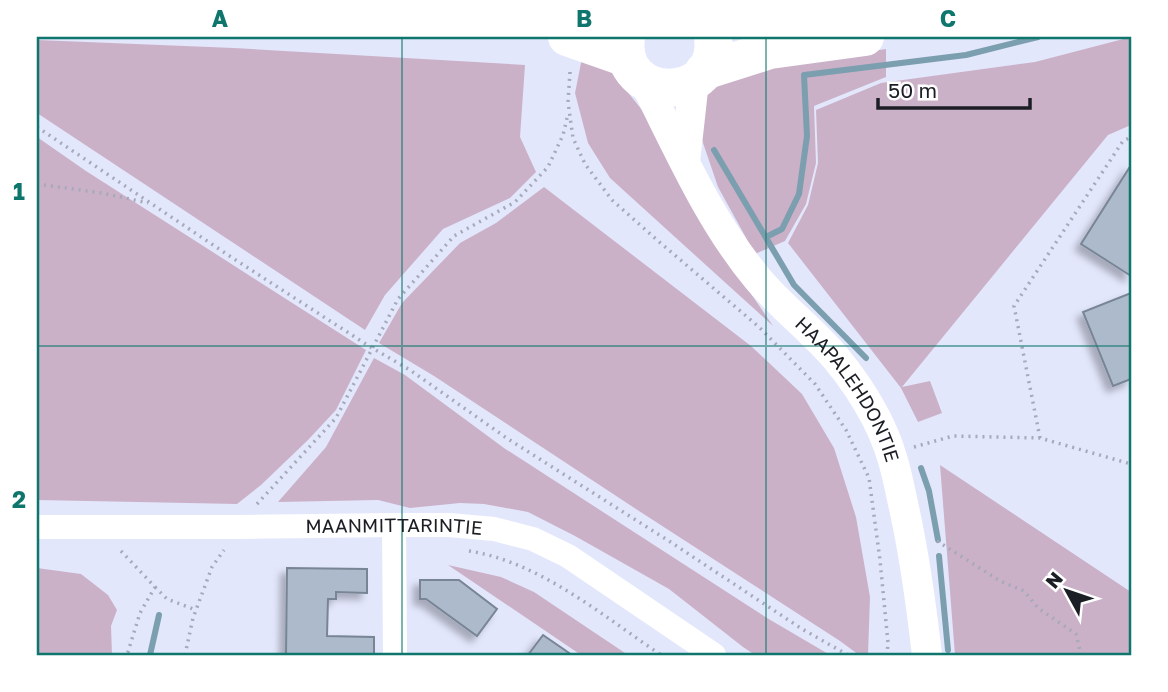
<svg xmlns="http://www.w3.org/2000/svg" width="1168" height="692" font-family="'Golos Text',sans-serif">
<defs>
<filter id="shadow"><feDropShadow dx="-6" dy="6" stdDeviation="3.5" flood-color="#0004"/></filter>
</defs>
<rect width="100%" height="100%" fill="#e3e7fc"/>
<g fill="#cbb1c8">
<path d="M1131,37V125L1108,135L902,387L930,381L942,413L918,422L901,388L788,243L808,205L818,163L816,110L881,83L1035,62Z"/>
<path d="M37,40L234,48L525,65L520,137L536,172L510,198L443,229L385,295L365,330L37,113Z"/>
<path d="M886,49V77L814,106L816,163L806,204L785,241L755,254L718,187L700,134L699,109L710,90L729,78L769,67Z"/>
<path d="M582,58L606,65L646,115L706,228L773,326L610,178L588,143L575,93Z"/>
<path d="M37,137L86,171L366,350L336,410L308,440L261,485L237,504L37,500Z"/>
<path d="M544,187L751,346L802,394L834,448L856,517L870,597L868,655H859L840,641L639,511L434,376L379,343L402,303L460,243L496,223Z"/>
<path d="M374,358L405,375L504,448L767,618L830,655H755L743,647L669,589L575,536L528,512L484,504L460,503L410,508L378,500L278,502L326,447Z"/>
<path d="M940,465L1131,592V655H955Z"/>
<path d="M448,565L501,577L534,592L628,655H581Z"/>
<path d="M37,568L81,574L108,595L117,610L111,626L112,655H37Z"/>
</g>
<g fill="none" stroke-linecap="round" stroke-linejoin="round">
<g stroke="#7c9faf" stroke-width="6">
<path d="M714,150L794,285L866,358"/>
<path d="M766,237L782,229L799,194L807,136L804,75L966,55L1038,37"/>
<path d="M921,468L929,491L938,540"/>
<path d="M939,556L948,650"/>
<path d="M150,655L159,615"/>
</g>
</g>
<g fill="#acbacb" stroke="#788595" stroke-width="2" filter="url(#shadow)">
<path d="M1131,165V276L1081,244Z"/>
<path d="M1131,293V379L1113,386L1083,312Z"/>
<path d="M287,568L367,569V593L336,592V599H328L327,636L374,637V655H286Z"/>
<path d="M420,580H459L497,609L477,636L426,599H420Z"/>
<path d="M543,635L572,655H528Z"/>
</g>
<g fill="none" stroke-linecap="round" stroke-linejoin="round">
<g stroke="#a5a9b9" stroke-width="3.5" stroke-dasharray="2 5" stroke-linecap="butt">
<path d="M570,72L568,102L573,138L585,164L612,200L657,240L759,327L815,384L846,430L869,478L880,560L888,643L887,655"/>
<path d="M37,127L228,255L372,348L410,370L508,439L669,541L802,629L848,655"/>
<path d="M37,184L102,193L148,203"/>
<path d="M1040,438L1014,306L1123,141L1131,137"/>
<path d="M914,447L953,436L1040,438L1131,464"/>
<path d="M257,504L336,418L398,299L454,236L515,202L548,167L563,135L568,114"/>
<path d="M937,541L1000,581L1024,591L1038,608L1076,634L1081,655"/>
<path d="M121,551L155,587L140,613L127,655"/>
<path d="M469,551C540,562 603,616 661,655"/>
<path d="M155,587L167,599L196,610"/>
<path d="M185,655L193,618L212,567L224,550"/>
</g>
<g stroke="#fff" stroke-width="24">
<path d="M394,525L395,655"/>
<path id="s1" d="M37,527H237L394,525H449L494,529L533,539L568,556L714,655"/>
</g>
<g stroke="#fff" stroke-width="30">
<path id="s2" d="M644,81C678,148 709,220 757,278C780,306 811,329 835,357C851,376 865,397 876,418C890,445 896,469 902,499C914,550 921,603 927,655"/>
<path d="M685,162L694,81"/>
</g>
<g stroke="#fff" stroke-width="38">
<path d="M567,37L627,58"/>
<path d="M626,37C616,104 722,105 713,37"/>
<path d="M704,71L770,50L865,37"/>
</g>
</g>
<path fill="none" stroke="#0f766e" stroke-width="2" stroke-opacity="0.55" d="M402,37V655M766,37V655M37,346H1131"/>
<g text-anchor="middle" stroke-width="5" stroke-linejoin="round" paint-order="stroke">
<g font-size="19" fill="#1c1e25" stroke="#fff">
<text dy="7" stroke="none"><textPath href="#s2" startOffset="373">HAAPALEHDONTIE</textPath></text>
<text dy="7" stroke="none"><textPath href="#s1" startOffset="357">MAANMITTARINTIE</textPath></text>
</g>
</g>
<rect width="1168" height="692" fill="none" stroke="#ffffff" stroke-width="77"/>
<g transform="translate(1067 591) rotate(310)" stroke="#ffffff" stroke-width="5" paint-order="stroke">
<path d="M0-5L12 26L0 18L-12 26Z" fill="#1c1e25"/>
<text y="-10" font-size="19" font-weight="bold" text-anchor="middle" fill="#1c1e25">N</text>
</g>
<path d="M878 98v10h152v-10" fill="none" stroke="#1c1e25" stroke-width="3.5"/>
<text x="888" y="98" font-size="21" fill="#1c1e25" stroke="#ffffff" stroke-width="5" paint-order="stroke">50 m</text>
<rect x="38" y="38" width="1092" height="616" fill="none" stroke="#0f766e" stroke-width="2.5"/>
<g font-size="23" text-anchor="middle" font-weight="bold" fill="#0f766e">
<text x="220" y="27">A</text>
<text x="584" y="27">B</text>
<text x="948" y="27">C</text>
<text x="19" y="200">1</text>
<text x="19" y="508">2</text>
</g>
</svg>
